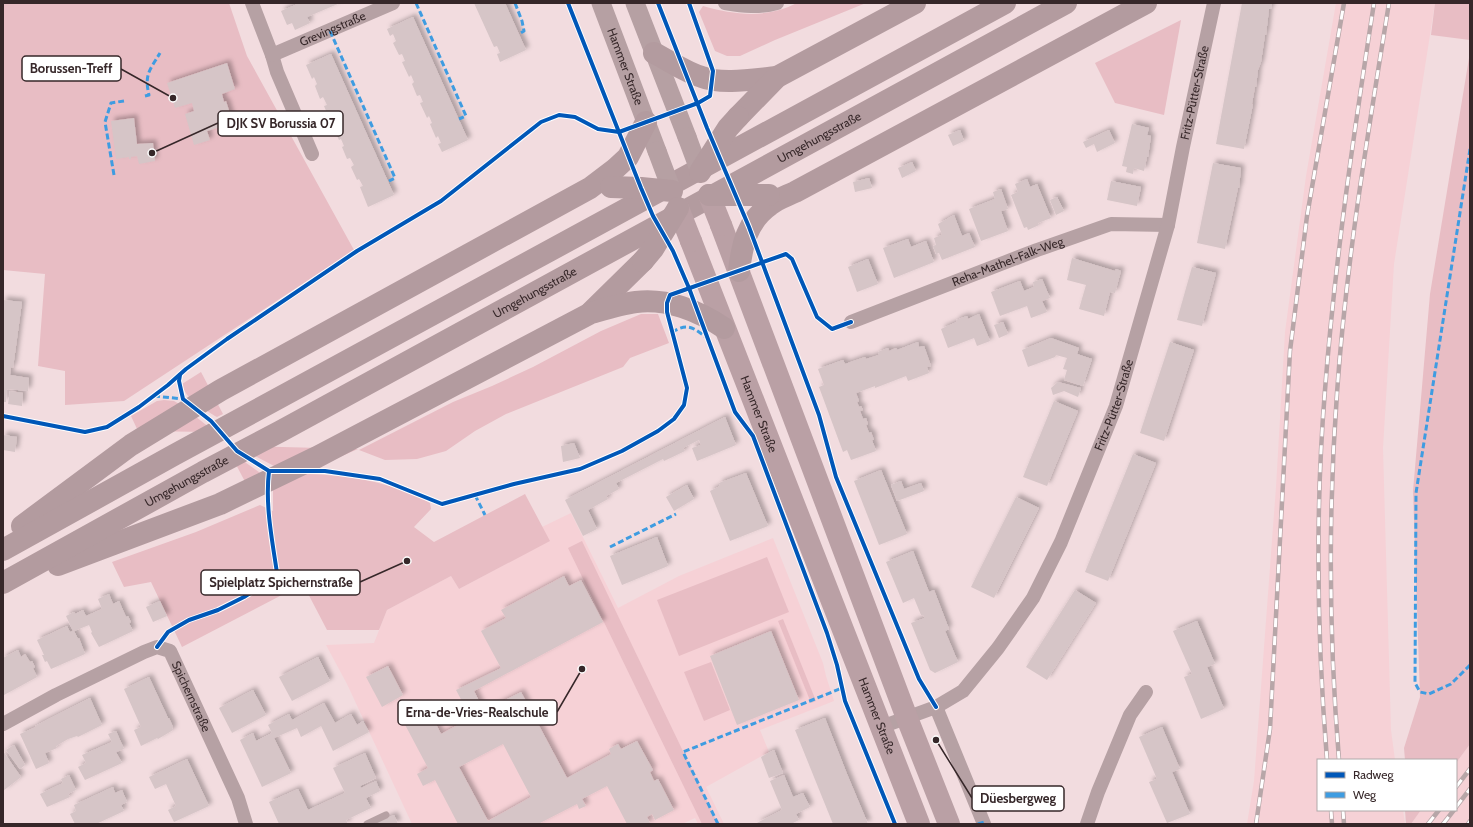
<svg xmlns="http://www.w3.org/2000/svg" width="1473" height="827" font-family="Cabin,sans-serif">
<defs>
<filter id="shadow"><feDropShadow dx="3.5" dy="-3.5" stdDeviation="2" flood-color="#0004"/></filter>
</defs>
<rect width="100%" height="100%" fill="#f2dcdf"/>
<g fill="#f6d1d6">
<path d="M1336,3H1435L1394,264L1383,448L1391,730L1395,760H1318V810H1403L1405,824H1247L1254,781L1276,487L1285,332L1306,176Z"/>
<path d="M571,513L618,608L679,576L773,538L823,663L826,676L834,701L760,730L769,752L706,787L724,824H698L695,818L682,824H412L347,684L326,645L374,643L387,610L451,576L459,589L549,541L542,527Z"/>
<path d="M1470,744V824H1411L1421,810H1456V763Z"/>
</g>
<g fill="#e8bdc4">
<path d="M3,3H229L247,56L354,250L124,401L65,405V371L38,366L45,274L3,270Z"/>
<path d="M797,3H866L775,40L740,56H727L715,51L699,12L703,6C735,15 766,19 797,3Z"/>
<path d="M1435,3H1470V40L1431,35Z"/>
<path d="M1181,20L1164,115L1115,103L1095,63Z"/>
<path d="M1470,52V744L1456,763V760H1405L1404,748L1420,697L1413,491L1430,294Z"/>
<path d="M641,314H658L669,343L630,358L623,367L506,414L475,431L446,451L417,459L385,460L359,450L453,402L492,386L533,367L601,331Z"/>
<path d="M201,372L223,414L217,417L215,416C203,408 185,399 182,384Z"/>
<path d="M164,400L174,401L181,405L210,428V432L138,431L131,416L157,401Z"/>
<path d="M243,446L358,449L319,466L276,467L251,454Z"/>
<path d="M231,455L238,457L263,475L252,495Z"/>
<path d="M299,474C342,474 392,481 430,503L431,509L414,527L434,542L525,494L550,541L459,589L451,576L387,610L379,630H327L303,584L182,647L151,582L124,587L112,562L196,532L260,505L273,511V490Z"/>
<path d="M582,541L718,824H702L568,548Z"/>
<path d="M767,557L789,612L679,656L657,600Z"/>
<path d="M783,619L816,701L811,703L778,621Z"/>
<path d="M711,662L730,710L704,721L684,672Z"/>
<path d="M1405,810H1421L1411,824H1406Z"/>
</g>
<g fill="#d6c5c7" fill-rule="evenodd" filter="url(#shadow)">
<path d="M300,3H340L307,17L310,23L295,30L292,23L287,25L281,11Z"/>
<path d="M474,3H505L526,50L500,62L497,54L500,53L497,46L494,47Z"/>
<path d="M1242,3H1272L1271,9H1269L1266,35H1265L1261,62L1258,70L1256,87H1255L1252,104H1253L1244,149L1216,144Z"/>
<path d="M413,17L468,140L442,152L438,144L441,143L438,136L436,138L430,124L432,123L429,116L427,118L420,103L423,102L420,95L417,96L412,84L414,82L411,75L409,77L402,62L405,61L402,54L399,55L393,43L396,41L393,34L390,36L387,29Z"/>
<path d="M331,54L394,195L368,207L360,187L363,186L359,179L357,180L351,167L354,165L350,158L347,159L342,147L344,146L341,139L339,140L332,125L335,124L332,117L329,118L324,106L327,105L323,97L320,99L315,86L317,84L314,77L312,79L306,65Z"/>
<path d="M227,63L235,89L222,94L224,102L226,101L233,123L207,131L210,140L194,145L185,114L194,111L192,103L175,108L167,83Z"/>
<path d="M134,118L137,144L153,143L155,161L139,164L137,156L131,157V159H129V157L116,159L111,121Z"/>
<path d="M1132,124L1149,128L1147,135L1151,136L1148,157H1147L1144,171L1134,168L1133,174L1126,172L1127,167L1122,166Z"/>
<path d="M960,130L964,141L953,146L948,135Z"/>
<path d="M1109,130L1115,143L1097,152L1094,144L1086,148L1083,142Z"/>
<path d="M912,162L916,171L902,178L898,168Z"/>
<path d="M1213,163L1241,168L1239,188H1238L1225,249L1197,243Z"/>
<path d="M869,178L872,188L855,192L853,182Z"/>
<path d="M1027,179L1030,187L1037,184L1051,218L1038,223L1039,225L1028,230L1027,227L1024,228L1011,195L1018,192L1015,184Z"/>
<path d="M1111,181L1141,187L1137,206L1107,200Z"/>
<path d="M1001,189L1008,209L1001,211L1008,231L981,241L969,209L995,199L993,192Z"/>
<path d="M1057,197L1064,211L1056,215L1050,200Z"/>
<path d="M954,215L962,236L969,233L975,247L942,260L939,253L936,254L933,246L936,245L934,238L942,235L938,224Z"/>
<path d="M908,239L911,247L926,241L934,262L894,278L883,248Z"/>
<path d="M1072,258L1115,271L1116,269L1121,271L1115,293L1110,292L1104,316L1079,309L1086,285L1067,280Z"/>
<path d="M868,259L878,284L857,292L848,267Z"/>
<path d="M1192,267L1216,273L1202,326L1177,320Z"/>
<path d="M1042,279L1050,298L1042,301L1047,312L1031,318L1027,306L1000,316L991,292L1020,281L1024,291L1034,287L1033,282Z"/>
<path d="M3,300L22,302L13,368L11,367L10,375L29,378L28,391L8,389L7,390L6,402H3Z"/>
<path d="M979,314L990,341L977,346L974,338L948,348L941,329L952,324L957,322L956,320L967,316L968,319Z"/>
<path d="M1003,322L1008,334L999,338L994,325Z"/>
<path d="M1051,338L1079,348L1077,354L1092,359L1083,386L1064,380L1067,370L1063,369L1067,358L1056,355L1055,357L1028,367L1022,350Z"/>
<path d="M918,342L919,347L924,346L931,366L927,367L929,373L908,381L906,376L875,388V386L856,393L859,401L857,402L859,407L861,406L863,410L860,411L863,419L866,418L868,424L866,425L869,433L871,432L874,440H872L876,451L851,460L847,450L843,452L819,387L824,385L818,369L843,360L845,364L865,357L866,359L879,355L878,352L888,348L889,351L896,348L897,350Z"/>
<path d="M1170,342L1194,350L1164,441L1140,433Z"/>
<path d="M1058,382L1081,388L1078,397L1064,391L1053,395L1051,388Z"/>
<path d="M10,391L23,393L22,406L8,404Z"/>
<path d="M1054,401L1078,411L1047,486L1023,477Z"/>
<path d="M725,417L736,445L697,461L692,448L701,445L699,440L683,448L685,451L664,461L663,459L616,483L619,489L606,496L608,499L588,510L597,529L583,536L565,500Z"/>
<path d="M3,435L17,437L15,452L3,450Z"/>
<path d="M574,443L580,458L563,462L561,446Z"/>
<path d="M1133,454L1156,463L1108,581L1085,572Z"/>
<path d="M881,470L907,534L879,545L854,481Z"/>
<path d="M746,473L768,526L730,541L710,491L720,486L719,483Z"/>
<path d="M901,481L904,489L921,483L924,491L897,501L891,485Z"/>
<path d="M687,485L694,499L674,511L666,497Z"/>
<path d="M1016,497L1039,508L994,598L971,587Z"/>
<path d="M657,537L668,566L622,585L610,556Z"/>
<path d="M913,551L929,592L934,590L949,629L945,631L958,662L935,673L930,670L911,623L925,618L923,615H921L914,598L903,603L886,562Z"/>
<path d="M564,576L569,586L581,580L603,622L474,691L484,711L521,692L567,778L611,754L609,749L618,744L621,749L637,741L653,770L650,772L654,781L658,779L674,810L655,820L652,814L647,817L650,823L648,824H627L607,786L582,799L586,806L579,809L577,804L538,824H458L435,780L423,786L417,774L428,768L402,719L427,706L441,734L471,718L456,690L501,668L481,631L506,618L501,610ZM503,744L531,797L488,821L459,767Z"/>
<path d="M1075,590L1096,603L1047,680L1026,667Z"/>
<path d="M109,594L113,604L119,601L126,617L128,616L131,622L129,623L133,631L99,647L91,633L92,632L89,625L74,631L78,639L79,638L85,654L51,669L47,661L45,662L42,655H44L37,640L67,626L70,632L73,631L66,616L74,612L75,614L83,610L86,616L102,609L98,599Z"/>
<path d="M160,601L167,616L153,622L146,607Z"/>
<path d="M1197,621L1215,664L1207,667L1224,709L1201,719L1184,677L1192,674L1173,631Z"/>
<path d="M771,631L799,700L737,725L710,656Z"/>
<path d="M18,650L21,657L25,654L30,662L32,661L35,667L33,668L37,677L4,695L3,692V658Z"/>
<path d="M318,657L330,681L292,701L279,677Z"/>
<path d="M388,666L403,695L382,707L366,677Z"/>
<path d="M149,677L168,718H169L173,727L172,728L173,730L158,739L157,738L141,746L134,730L141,727L124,689Z"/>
<path d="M253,690L266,715L232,733L219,708Z"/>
<path d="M90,698L102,725L78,737L77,736L68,739L56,746L57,748L45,753L49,763L36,769L20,734L36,727L35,726Z"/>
<path d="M324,703L335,723L351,714L357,725L363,721L369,732L333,751L321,726L301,737L297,728L274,738L291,773L262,787L240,740L253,733L256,741L272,733L268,725L289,714L292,720Z"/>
<path d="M825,718L847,774L868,824H833L818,787L795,730Z"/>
<path d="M1162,727L1180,769L1172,772L1190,814L1167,823L1149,782L1157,779L1139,737Z"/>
<path d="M116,731L124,749L116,752L122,763L85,780L78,767L86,763L82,755L112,742L108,734Z"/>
<path d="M14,745L25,765L20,769L6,750Z"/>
<path d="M774,750L783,773L769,778L761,757Z"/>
<path d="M3,751L21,777L3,791Z"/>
<path d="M365,753L376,778L360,786L361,788L376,781L380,791L366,798L371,808L346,820L348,824H279L269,802L298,789L308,810L345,793L333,768Z"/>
<path d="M187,759L209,806L174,822L168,810L176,806L166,784L155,789L149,777Z"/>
<path d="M69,775L76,790L68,794L70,797L47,807L40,794L63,783L61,779Z"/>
<path d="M784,775L793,797L803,793L810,807L796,814L799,820L791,824H755L782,810L770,781Z"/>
<path d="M113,787L115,793L122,790L127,802L121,805L124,811L96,824H75L70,814L76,811L74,805Z"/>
<path d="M394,815L398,824H374Z"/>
</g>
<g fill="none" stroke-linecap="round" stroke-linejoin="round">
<path stroke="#b6a1a4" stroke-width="7" d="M367,824L386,815"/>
<g stroke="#b6a1a4" stroke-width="14">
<path d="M252,3L272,55L277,72L312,154"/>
<path d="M725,3C743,6 759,8 777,3"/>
<path id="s1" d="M272,55L393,3"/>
<path id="s2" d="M851,322L1037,250L1111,224L1168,225"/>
<path d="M936,707L984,824"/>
<path id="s3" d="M3,724L56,695L144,652L157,647L170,651L238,798L246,824"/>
<path id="s4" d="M881,727L936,707L963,691L998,648L1033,598L1061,542L1116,406L1168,225L1183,147L1214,3"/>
<path d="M1087,824L1098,792L1130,715L1146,692"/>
</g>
<g stroke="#b6a0a3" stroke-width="19">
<path id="s5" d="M601,3L657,151"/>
<path d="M635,3L687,137"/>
</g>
<g stroke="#baa0a5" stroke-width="22">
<path d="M721,225L907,718L949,824"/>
<path id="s6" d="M691,241L919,824"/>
</g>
<g stroke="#b39b9f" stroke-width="22">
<path d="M654,53C670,61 685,72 702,77C722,85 755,79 777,77"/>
<path d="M738,117L777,77L915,3"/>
<path d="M739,271C742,245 747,221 770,205C777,199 787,196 795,192L1146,3"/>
<path d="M591,312L643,261"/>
<path d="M22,526L131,445L221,390L590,188L615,169L628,157L646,122"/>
<path d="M3,550L174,455L1005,3"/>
<path d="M58,565L220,504L317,457L591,313C605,309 621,304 636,302C667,298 699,311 724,328"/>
<path id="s7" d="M3,583L203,472L281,431L1066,3"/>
</g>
<g stroke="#b7a6a8" stroke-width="4.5">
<g id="rail">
<path d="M1327,760C1317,637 1315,512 1325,390C1335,260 1354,132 1374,3"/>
<path d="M1339,760C1329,638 1328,515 1337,393C1346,262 1368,133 1389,3"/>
<path d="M1456,787L1470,769"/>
<path d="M1456,807L1470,789"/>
<path d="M1331,810L1332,824"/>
<path d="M1343,810L1344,824"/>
<path d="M1256,824L1270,729L1290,351L1307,216L1344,3"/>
<path d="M1428,824L1439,810"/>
<path d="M1443,824L1454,810"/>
<path d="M1468,824L1470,821"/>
</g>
</g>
<use href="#rail" stroke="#fff" stroke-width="3" stroke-dasharray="9" stroke-linecap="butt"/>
<g stroke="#b6a0a3" stroke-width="19">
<path d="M687,137L700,172"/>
<path d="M657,151L672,191"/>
</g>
<g stroke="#baa0a5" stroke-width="22">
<path d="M709,195L721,225"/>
<path d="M678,208L691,241"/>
</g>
<g stroke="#b39b9f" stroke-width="22">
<path d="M700,172L728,128L738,117"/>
<path d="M611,187L641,188L672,191"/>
<path d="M709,195H769"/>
<path d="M643,261L653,249L678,208"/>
</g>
<g stroke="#3e9ce1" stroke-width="3" stroke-dasharray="6 3" stroke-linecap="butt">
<path d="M416,3L466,116L459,119"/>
<path d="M515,3L522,21L524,31L519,34"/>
<path d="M330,31L395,178L389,181"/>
<path d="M145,96L149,95C144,74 150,70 160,53"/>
<path d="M1470,149L1416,493L1415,683L1420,692L1429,694L1451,684L1470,665"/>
<path d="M114,175L105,122L111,103L124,101"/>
<path d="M672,332C688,323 692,327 706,337"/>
<path d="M154,396L183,399"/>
<path d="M475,495L485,515"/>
<path d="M610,547L676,514"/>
<path d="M718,824L683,752L842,688"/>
<path d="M978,824L984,822"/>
</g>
<g stroke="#fff" stroke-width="6">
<g id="cycleway">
<path d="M568,3L641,188L653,216L673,251L689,288L735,412L753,436L827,633L837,665L845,701L895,824"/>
<path d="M658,3L707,128L749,227L819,415L836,477L919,679L936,707"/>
<path d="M180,375L179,381L183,399L211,421L237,451L269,471"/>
<path d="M3,416L85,432L107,427L139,407L168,385L186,369L227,339L357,251L441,201L541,122L559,115L575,117L598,129L619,132L698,103L710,96L713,71L689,3"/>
<path d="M157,647L168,632L189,620L218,610L244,597L260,587L277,573C272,539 265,505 269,471H325L380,479L442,504L514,484L580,469L622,451L658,431L674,419L684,405L687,388L667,312V303L670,295L786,254L792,259L817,317L832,329L851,322"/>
</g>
</g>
<use href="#cycleway" stroke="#0057b8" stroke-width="4"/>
</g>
<g text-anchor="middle" stroke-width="3" stroke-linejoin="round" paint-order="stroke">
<g font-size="12" fill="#362729" stroke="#fff">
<text dy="4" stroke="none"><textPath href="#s1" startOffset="66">Grevingstraße</textPath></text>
<text dy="4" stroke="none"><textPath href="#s5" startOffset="68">Hammer Straße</textPath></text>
<text dy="4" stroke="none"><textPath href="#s4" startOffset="739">Fritz-Pütter-Straße</textPath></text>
<text dy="4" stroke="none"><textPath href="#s7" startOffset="930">Umgehungsstraße</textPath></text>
<text dy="4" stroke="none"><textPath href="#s2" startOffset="168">Reha-Mathel-Falk-Weg</textPath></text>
<text dy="4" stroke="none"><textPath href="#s7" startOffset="606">Umgehungsstraße</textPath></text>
<text dy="4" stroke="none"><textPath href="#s4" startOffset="416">Fritz-Pütter-Straße</textPath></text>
<text dy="4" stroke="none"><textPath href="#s6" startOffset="186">Hammer Straße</textPath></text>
<text dy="4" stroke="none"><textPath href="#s7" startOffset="210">Umgehungsstraße</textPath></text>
<text dy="4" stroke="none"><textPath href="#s3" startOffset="236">Spichernstraße</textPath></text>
<text dy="4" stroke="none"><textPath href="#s6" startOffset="510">Hammer Straße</textPath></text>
</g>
</g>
<path fill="none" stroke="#362729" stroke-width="1.5" d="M173 98L121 69M152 153L218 123M407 561L360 582M582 669L557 712M936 740L972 798"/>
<g fill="#362729" stroke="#fff" stroke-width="1.5">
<circle cx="173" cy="98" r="4"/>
<circle cx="152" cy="153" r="4"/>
<circle cx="407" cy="561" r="4"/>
<circle cx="582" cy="669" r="4"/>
<circle cx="936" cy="740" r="4"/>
</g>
<g fill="#fff" stroke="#362729" stroke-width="1.5">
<rect x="22" y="56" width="99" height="25" rx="4"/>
<rect x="218" y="111" width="125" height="25" rx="4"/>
<rect x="201" y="570" width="159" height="25" rx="4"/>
<rect x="398" y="700" width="159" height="25" rx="4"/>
<rect x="972" y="786" width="92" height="25" rx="4"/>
</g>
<g font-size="13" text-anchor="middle" font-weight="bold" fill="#362729">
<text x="71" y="73">Borussen-Treff</text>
<text x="281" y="128">DJK SV Borussia 07</text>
<text x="281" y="587">Spielplatz Spichernstraße</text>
<text x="477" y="717">Erna-de-Vries-Realschule</text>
<text x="1018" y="803">Düesbergweg</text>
</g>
<rect width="1473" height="827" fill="none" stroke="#362729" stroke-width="8"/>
<rect x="1317" y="759" width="140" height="52" fill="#ffffff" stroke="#afa9a9"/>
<rect x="1325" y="772" width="20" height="6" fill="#0057b8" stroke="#afa9a9"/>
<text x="1353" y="779" font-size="12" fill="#362729">Radweg</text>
<rect x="1325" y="792" width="20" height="6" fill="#3e9ce1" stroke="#afa9a9"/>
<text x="1353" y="799" font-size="12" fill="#362729">Weg</text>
</svg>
